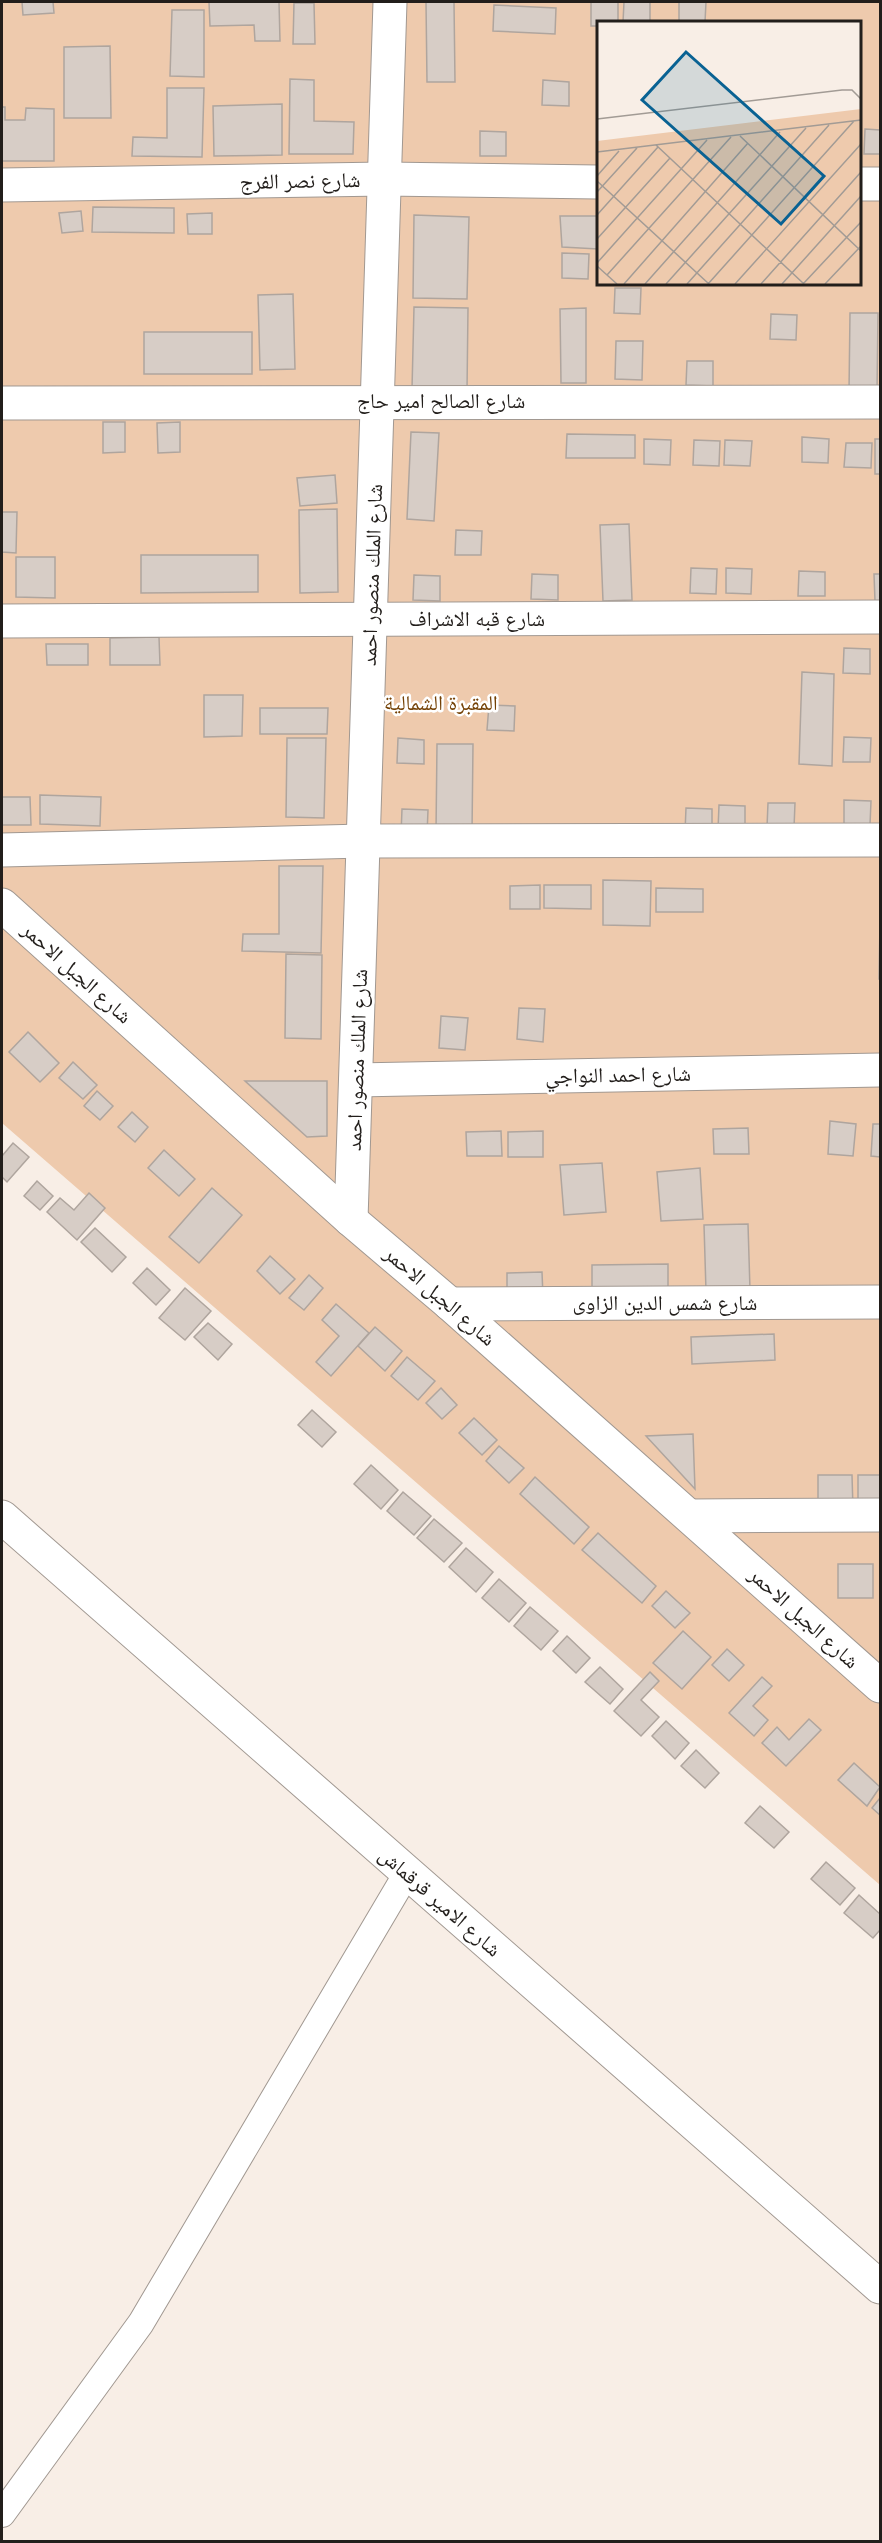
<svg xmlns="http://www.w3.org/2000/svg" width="882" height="2543" font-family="'Varela Round','Noto Naskh Arabic',sans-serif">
<rect width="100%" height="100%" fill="#f8eee6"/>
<path fill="#eecaad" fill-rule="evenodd" d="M2,2H880V1885L2,1123ZM598,22H860V284H598Z"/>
<g fill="#d7cdc6" stroke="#afa59e" stroke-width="1.5">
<path d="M22,2H53L54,13L23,15Z"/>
<path d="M209,2H279L280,41H255L254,25L210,26Z"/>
<path d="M426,2H454L455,82H427Z"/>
<path d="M591,2H618V22H598V26H591Z"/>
<path d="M624,2H650V22H623Z"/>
<path d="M679,2H706L705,22H679Z"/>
<path d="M294,3H314L315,44H293Z"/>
<path d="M494,5L556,8L555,34L493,31Z"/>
<path d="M172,10H204V77L170,76Z"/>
<path d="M110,46L111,118H64V47Z"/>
<path d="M290,79L314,80V121L354,122L353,154H289Z"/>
<path d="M543,80L569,82V106L542,105Z"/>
<path d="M167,88H204L202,157L132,156L133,137L167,138Z"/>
<path d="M282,104V155L214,156L213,106Z"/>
<path d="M2,107H5V120H25L26,108L54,109V161H2Z"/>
<path d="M865,129L880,130V154H864Z"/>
<path d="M480,131L506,132V156H480Z"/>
<path d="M93,207L174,208V233L92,232Z"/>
<path d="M81,211L83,231L62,233L59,213Z"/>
<path d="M212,213V234H188L187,214Z"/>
<path d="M414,215L469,217L467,299L413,298Z"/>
<path d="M560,216H598V249L562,247Z"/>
<path d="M562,253L589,254L588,279L562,278Z"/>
<path d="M615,288H641L640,314L614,313Z"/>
<path d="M293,294L295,369L260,370L258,295Z"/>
<path d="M414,307L468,308L467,391L412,389Z"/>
<path d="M586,308V383H561L560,309Z"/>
<path d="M850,313H878L877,392H849Z"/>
<path d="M771,314L797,315L796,340L770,339Z"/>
<rect x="144" y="332" width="108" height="42"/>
<path d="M616,341H643L642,380L615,379Z"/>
<path d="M687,361H713V386L686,385Z"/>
<path d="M103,422H125V452L103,453Z"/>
<path d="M180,422V452L158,453L157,423Z"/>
<path d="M411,432L439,433L434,521L407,519Z"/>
<path d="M567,434L635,435V458H566Z"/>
<path d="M802,437L829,439L828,463L802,462Z"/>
<path d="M644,439L671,440L670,465L644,464Z"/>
<rect x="875" y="439" width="5" height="35"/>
<path d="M694,440L720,441L719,466L693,465Z"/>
<path d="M725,440L752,441L750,466L724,465Z"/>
<path d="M846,443H872L871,468L844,467Z"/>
<path d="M335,475L337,503L300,506L297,478Z"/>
<path d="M337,509L338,592L300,593L299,510Z"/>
<path d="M2,512H17L16,553L2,552Z"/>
<path d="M629,524L632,600L603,601L600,525Z"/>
<path d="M456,530L482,531L481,555H455Z"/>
<path d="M141,555H258V592L141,593Z"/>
<path d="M16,557H55V598L16,597Z"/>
<path d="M691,568L717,569L716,594L690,593Z"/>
<path d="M726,568L752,569L751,594L726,593Z"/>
<path d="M799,571L825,572V596H798Z"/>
<path d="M532,574L558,575V600L531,599Z"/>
<path d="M874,574H880V601H875Z"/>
<path d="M414,575L440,576V601L413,600Z"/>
<path d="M159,637L160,665H110V638Z"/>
<path d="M46,644H88V665H47Z"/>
<path d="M844,648L870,649V674L843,673Z"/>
<path d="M802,672L834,674L832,766L799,764Z"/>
<path d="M204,695H243L242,736L204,737Z"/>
<path d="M489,705L515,706L514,731L487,730Z"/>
<path d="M260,708H328L327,734H260Z"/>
<path d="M844,737L871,738L870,762H843Z"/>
<path d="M287,738H326L324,818L286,817Z"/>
<path d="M398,738L424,740V764L397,763Z"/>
<path d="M437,744H473L472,833L436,832Z"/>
<path d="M40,795L101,797L100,826L40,824Z"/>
<path d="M2,797H30L31,825H2Z"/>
<path d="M844,800L871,801L870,825L844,824Z"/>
<path d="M768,803H795L794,828L767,827Z"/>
<path d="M719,805L745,806V831L718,830Z"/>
<path d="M686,808L712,809V833L685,832Z"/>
<path d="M402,809L428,810L427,835H401Z"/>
<path d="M279,866H323L321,953L242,951L243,934H279Z"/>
<path d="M603,880L651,881L650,926L603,925Z"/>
<path d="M540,885V909H510V886Z"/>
<path d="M544,885H591V909L544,908Z"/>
<path d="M656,888L703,889V912H656Z"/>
<path d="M880,923V979H879Z"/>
<path d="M286,954L322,955L321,1039L285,1038Z"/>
<path d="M519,1008L545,1009L543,1042L517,1039Z"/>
<path d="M441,1016L468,1018L465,1050L439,1048Z"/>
<path d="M28,1032L59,1063L40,1082L9,1052Z"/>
<path d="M73,1062L97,1085L83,1099L59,1078Z"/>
<path d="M245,1081H327V1136L307,1137Z"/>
<path d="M97,1091L113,1106L100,1120L84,1106Z"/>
<path d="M132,1112L148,1127L135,1142L118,1127Z"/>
<path d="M830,1121L856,1124L853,1156L828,1154Z"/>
<path d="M873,1124H880V1157L871,1156Z"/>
<path d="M748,1128L749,1154H714L713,1129Z"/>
<path d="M501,1131L502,1156H467L466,1132Z"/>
<path d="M543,1131V1157H508V1132Z"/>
<path d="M13,1143L29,1157L7,1182L2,1177V1156Z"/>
<path d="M164,1150L195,1179L179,1196L148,1168Z"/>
<path d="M602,1163L606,1212L564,1215L560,1165Z"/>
<path d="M700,1168L703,1219L661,1221L657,1172Z"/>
<path d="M37,1181L53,1196L40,1210L24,1196Z"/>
<path d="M212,1188L242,1215L199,1263L169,1237Z"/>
<path d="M89,1193L105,1208L77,1240L47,1212L60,1198L74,1210Z"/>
<path d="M748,1224L750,1290L706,1291L704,1225Z"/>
<path d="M95,1228L126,1257L112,1272L81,1242Z"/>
<path d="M270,1256L295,1279L280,1294L257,1271Z"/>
<path d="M668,1264V1295L592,1296V1265Z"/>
<path d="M147,1268L170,1290L156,1305L133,1283Z"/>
<path d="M542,1272L543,1297L507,1298V1273Z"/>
<path d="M309,1275L323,1288L304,1310L289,1298Z"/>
<path d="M185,1288L211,1311L185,1340L159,1318Z"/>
<path d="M336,1304L369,1333L331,1376L316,1362L339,1336L322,1320Z"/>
<path d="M208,1323L232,1344L218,1360L194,1337Z"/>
<path d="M375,1327L402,1351L385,1371L358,1346Z"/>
<path d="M774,1334L775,1360L692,1364L691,1337Z"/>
<path d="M407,1357L435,1381L418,1400L391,1376Z"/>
<path d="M441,1388L457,1405L442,1419L426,1403Z"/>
<path d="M312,1410L336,1432L322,1447L298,1425Z"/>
<path d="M474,1418L497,1440L482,1455L459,1433Z"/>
<path d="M693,1434L695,1489L646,1436Z"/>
<path d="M499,1446L524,1468L509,1483L486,1461Z"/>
<path d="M371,1465L398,1490L381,1509L354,1484Z"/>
<path d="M818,1475H852L853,1509H818Z"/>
<rect x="858" y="1475" width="22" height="35"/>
<path d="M535,1477L589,1527L574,1544L520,1494Z"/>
<path d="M403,1492L431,1516L414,1535L387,1511Z"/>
<path d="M434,1519L462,1543L444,1562L417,1538Z"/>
<path d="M598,1533L656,1586L642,1603L582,1550Z"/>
<path d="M466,1548L493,1572L476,1592L449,1567Z"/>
<rect x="838" y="1564" width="35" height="34"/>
<path d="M499,1579L526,1603L509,1622L482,1598Z"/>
<path d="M666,1591L690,1613L675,1628L652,1606Z"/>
<path d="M530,1607L558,1631L541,1650L514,1626Z"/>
<path d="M683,1631L711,1657L682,1689L653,1663Z"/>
<path d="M567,1636L590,1658L576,1673L553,1651Z"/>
<path d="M727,1649L744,1665L729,1681L712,1665Z"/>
<path d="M600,1667L623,1689L610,1704L585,1682Z"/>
<path d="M650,1672L659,1681L641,1700L659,1717L641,1736L614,1711Z"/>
<path d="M762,1677L772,1686L753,1706L768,1720L754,1736L729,1713Z"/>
<path d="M809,1719L821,1730L786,1766L762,1743L777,1727L789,1740Z"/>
<path d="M666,1721L689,1743L675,1759L652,1736Z"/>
<path d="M696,1750L719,1773L705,1788L681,1766Z"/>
<path d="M854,1763L880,1787L867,1806L838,1780Z"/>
<path d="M880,1798V1815L872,1808Z"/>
<path d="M760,1806L789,1832L774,1848L745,1823Z"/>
<path d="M826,1862L855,1888L840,1905L811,1879Z"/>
<path d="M859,1895L880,1914V1930L873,1938L844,1913Z"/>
</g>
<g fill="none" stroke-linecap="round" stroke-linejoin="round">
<g stroke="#a19891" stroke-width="28">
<path id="lane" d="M2,2514L141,2323L407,1873"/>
</g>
<g stroke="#a19891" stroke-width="35">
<g id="street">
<path d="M860,184H880"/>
<path d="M2,185L385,179L598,182"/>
<path d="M2,403L880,402"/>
<path d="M2,621L880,617"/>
<path d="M2,850L363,841L880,840"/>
<path d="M2,905L351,1220L450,1304L880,1686"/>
<path d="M356,1080L880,1070"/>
<path d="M351,1220L390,2"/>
<path d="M450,1304L880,1302"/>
<path d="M690,1516L880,1515"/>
<path d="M2,1517L880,2287"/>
</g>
</g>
<use href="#lane" stroke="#fff" stroke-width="26"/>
<use href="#street" stroke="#fff" stroke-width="33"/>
</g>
<g text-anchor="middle" stroke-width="5" stroke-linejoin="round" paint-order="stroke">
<g font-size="21" fill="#221e1b" stroke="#fff">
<text transform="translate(300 181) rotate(-1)" y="7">شارع نصر الفرج</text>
<text x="441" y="408">شارع الصالح امير حاج</text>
<text transform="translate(372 575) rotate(-88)" y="7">شارع الملك منصور احمد</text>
<text x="477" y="626">شارع قبه الاشراف</text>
<text transform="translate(77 973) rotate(42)" y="7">شارع الجبل الاحمر</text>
<text transform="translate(357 1060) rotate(-88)" y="7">شارع الملك منصور احمد</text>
<text transform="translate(618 1075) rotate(-1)" y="7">شارع احمد النواجي</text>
<text transform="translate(440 1296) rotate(41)" y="7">شارع الجبل الاحمر</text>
<text x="665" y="1310">شارع شمس الدين الزاوى</text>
<text transform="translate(804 1618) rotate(42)" y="7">شارع الجبل الاحمر</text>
<text transform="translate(440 1902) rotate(41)" y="7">شارع الامير قرقماش</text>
</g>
<g font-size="21" fill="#734004" stroke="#fff">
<text x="441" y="710">المقبرة الشمالية</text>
</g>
</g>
<g transform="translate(597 21)">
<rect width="264" height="264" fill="#f8eee6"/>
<path d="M264,88V263H0V120Z" fill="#eecaad"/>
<path fill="none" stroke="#a29b95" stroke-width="1.5" d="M0,98L245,69H255L264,78M143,115L264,230M59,124L207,263M0,131L264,99M0,155L22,130M0,160L112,263M0,171L40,127M0,194L61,126M0,218L73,137M0,242L110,119M0,245L20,263M10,254L134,116M27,263L151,122M48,263L183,111M69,263L209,107M90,263L232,104M111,263L257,100M138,263L264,123M164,263L264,151M185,263L264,175M206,263L264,201M228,263L264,225"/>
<path fill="#096293" fill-opacity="0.15" stroke="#096293" stroke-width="3" d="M89,31L227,155L184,203L45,79Z"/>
<rect width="264" height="264" fill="none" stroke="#221e1b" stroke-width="3"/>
</g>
<rect width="882" height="2543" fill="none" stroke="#221e1b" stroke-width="6"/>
</svg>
